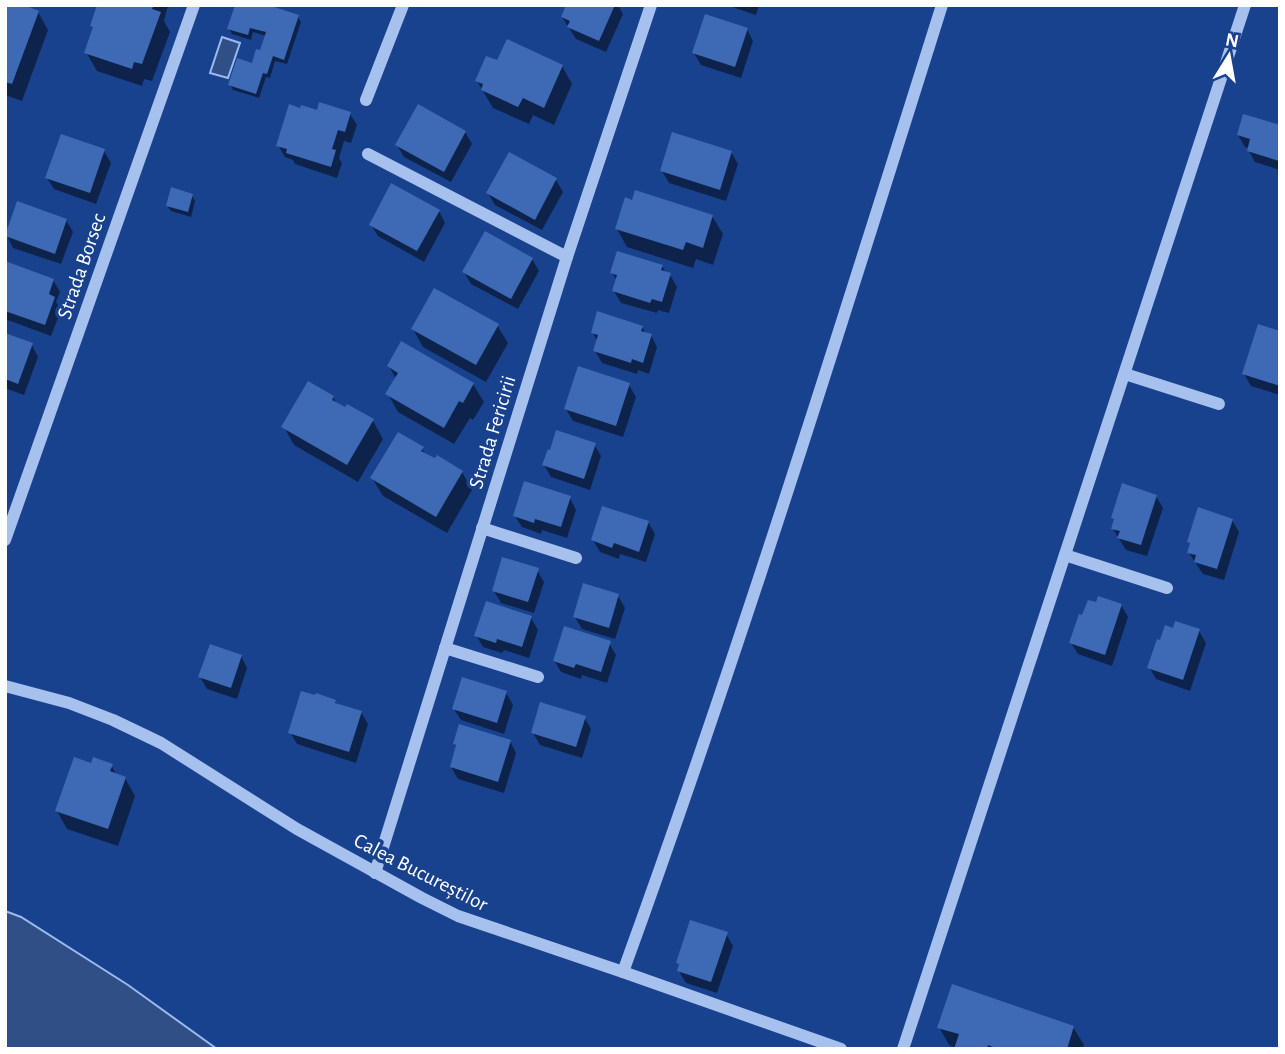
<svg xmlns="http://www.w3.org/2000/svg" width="1285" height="1054" font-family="'Alegreya Sans',sans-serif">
<rect width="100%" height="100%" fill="#19428e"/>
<g fill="#314f87" stroke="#99baf1" stroke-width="2">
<path d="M222,37L240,43L228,78L210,73Z"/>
<path d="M5,911L21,917L128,985L217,1049H5Z"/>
</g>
<g fill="#0007">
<path d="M5,5L38,12L48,30L22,101L5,95Z"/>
<path d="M99,5H168L164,21L170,32L152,81L144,79L142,86L97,71L86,52L94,29L92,26Z"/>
<path d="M568,5H618L623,14L606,52L576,39L562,17Z"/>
<path d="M726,5H759L756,15Z"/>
<path d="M298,17L301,22L287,64L275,61L270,78L266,77L259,98L233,90L230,84L253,65L261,52L266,36L253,32L251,40L232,34L229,29Z"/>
<path d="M747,29L753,41L741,78L701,65L694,53Z"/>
<path d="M498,63L562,66L572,84L554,125L533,115L529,124L493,108L477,81Z"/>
<path d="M318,112L350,114L357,125L351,143L344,141L339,158L342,163L337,178L295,164L293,160L285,157L278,145Z"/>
<path d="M1280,127V170L1255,162L1249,151V148L1245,147L1238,135Z"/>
<path d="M465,132L472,144L451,182L404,157L397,145Z"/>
<path d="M104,151L111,163L96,204L54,189L47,178Z"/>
<path d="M731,152L738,164L726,201L669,183L662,171Z"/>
<path d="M556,180L563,192L542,230L495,205L488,193Z"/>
<path d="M192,196L195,201L191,217L171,211L167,206Z"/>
<path d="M439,211L445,223L424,262L378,236L371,225Z"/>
<path d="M712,216L723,234L713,265L696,259L693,268L627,247L617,229Z"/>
<path d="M66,220L73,232L61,264L13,248L7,236Z"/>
<path d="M532,259L539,271L518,309L471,284L464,272Z"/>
<path d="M5,263L53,280L60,292L56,302L61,310L51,336L5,319Z"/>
<path d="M662,266L666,273L670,275L677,287L669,313L658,310L657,313L621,303L614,291L617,281L612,272Z"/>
<path d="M497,325L508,343L486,382L423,347L413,329Z"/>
<path d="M642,327L646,334L651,335L657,347L649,374L638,370L637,374L602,363L595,351L598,342L593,333Z"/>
<path d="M1280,333V395L1251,386L1244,374Z"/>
<path d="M5,335L32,345L38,357L24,395L5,388Z"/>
<path d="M389,366L473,384L484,402L473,420L470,418L454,444L398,412L388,394L396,379Z"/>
<path d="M629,385L636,397L623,437L573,421L566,409Z"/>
<path d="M333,397L337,405L373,421L383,439L358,482L294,445L284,427Z"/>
<path d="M594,444L601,456L590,490L551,477L544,465Z"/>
<path d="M422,449L427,456L462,472L472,490L447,533L383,496L372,478Z"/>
<path d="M1156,496L1163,508L1147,556L1126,550L1113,529L1115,522L1113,518Z"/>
<path d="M570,498L576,510L567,538L542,530L541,534L522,527L515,516Z"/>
<path d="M1232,520L1239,532L1224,580L1203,574L1189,553L1191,546L1189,542Z"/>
<path d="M648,522L655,534L646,562L620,554L619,559L600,552L593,540Z"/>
<path d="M537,570L544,582L534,613L501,603L494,591Z"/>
<path d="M618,596L625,608L615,639L582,629L575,617Z"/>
<path d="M1121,605L1128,617L1112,666L1078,654L1071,643Z"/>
<path d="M531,618L538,630L529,658L504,650L502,653L483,647L476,635Z"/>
<path d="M1175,630L1199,631L1206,643L1190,691L1156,679L1149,667L1161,642Z"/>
<path d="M609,643L616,655L607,683L582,675L581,679L561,672L554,660Z"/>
<path d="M241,656L247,668L237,699L207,689L200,677Z"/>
<path d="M506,693L513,705L504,734L461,720L454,709Z"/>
<path d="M335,701L337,705L361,712L368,724L356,763L297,744L290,732Z"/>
<path d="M584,717L591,729L582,758L540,745L533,733Z"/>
<path d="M510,741L516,753L504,793L458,779L451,767L457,749L455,744Z"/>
<path d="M111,765L117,776L125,778L135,796L118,846L67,829L57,811L92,766Z"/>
<path d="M726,934L733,946L717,993L686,983L679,971L680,967L678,963Z"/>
<path d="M939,1027H1073L1084,1045L1082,1049H956V1048L949,1045Z"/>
</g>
<g fill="#3e69b5">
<path d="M5,5H24L39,11L12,84L5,82Z"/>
<path d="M97,5H154L152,9L161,12L142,64L134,62L132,69L84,53L93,27L90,26Z"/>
<path d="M235,5H268L299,15L284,60L273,56L267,74L263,73L256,94L228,85L237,58L252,63L256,49L260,50L266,32L250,28L248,35L227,29Z"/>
<path d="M566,5H615L599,41L567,27L570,21L561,17Z"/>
<path d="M705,14L748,28L735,67L692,53Z"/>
<path d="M507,39L563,65L544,108L523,98L518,107L481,90L483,84L475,81L486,56L497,60Z"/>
<path d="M319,102L351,112L345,132L338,130L332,149L336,150L331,167L286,153L287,149L276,146L289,104L300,108L301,105L317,110Z"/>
<path d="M418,104L466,131L444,172L395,145Z"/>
<path d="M1243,114L1280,125L1279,161L1247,151L1250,139L1237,135Z"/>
<path d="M672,132L732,151L720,190L660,171Z"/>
<path d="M61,134L105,149L90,193L45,178Z"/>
<path d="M509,152L557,178L535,220L486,193Z"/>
<path d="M391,183L440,210L417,251L369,225Z"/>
<path d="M171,187L193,194L188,212L166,206Z"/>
<path d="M635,190L713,215L703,248L686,242L683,250L615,229L625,197L632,200Z"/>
<path d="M17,201L67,219L55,254L5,236Z"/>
<path d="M485,231L533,258L511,299L462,272Z"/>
<path d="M617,251L663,265L661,270L671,273L662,302L652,299L650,303L612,291L617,275L610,273Z"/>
<path d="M5,261L54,279L49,294L55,297L45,325L5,311Z"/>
<path d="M434,288L499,324L476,365L411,329Z"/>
<path d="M597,311L643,326L641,331L652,334L643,363L632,359L631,363L593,351L598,335L591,333Z"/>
<path d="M1258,324L1280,331V386L1242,374Z"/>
<path d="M5,333L33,343L18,384L5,379Z"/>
<path d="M401,341L474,383L463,403L459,401L444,428L385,394L398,373L387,366Z"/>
<path d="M578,366L630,383L616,426L564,409Z"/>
<path d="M308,381L334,396L332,400L345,407L347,404L374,419L347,465L281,427Z"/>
<path d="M556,430L596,443L584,479L542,465L548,449L550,450Z"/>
<path d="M398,432L424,447L421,451L435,458L437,455L463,471L436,517L370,478Z"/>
<path d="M524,481L571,496L561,527L535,519L534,523L513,516Z"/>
<path d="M1122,483L1157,495L1141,545L1117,538L1120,531L1111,529L1114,519L1111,518Z"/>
<path d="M602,506L649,521L639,552L614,543L612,548L591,540Z"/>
<path d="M1198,507L1233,519L1217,569L1194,562L1196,555L1187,553L1190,543L1187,542Z"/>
<path d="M502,557L539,568L528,602L492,591Z"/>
<path d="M583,583L619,594L609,628L573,617Z"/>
<path d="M1098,596L1122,604L1105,655L1069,643L1079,614L1082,615L1088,600L1096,602Z"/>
<path d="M486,601L532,616L522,647L497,639L496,643L474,636Z"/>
<path d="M1175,621L1200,629L1183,680L1147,668L1157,639L1160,640L1165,625L1173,628Z"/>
<path d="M564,626L611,641L601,672L576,664L574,668L553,661Z"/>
<path d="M210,644L242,655L231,688L198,677Z"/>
<path d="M462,677L507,691L497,723L452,709Z"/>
<path d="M301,691L315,695L316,693L336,700L335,703L362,711L349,752L288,733Z"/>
<path d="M540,702L586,716L576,747L531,733Z"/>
<path d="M459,724L511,740L498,782L450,767L456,745L453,744Z"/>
<path d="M74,757L91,763L93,757L113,764L110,771L126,777L108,829L55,811Z"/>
<path d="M690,920L728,932L711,982L677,971L679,964L676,963Z"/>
<path d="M952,984L1074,1026L1067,1049H998L988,1045L987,1049H954L959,1034L937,1028Z"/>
</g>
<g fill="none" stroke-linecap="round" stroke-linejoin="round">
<g stroke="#a6c1ee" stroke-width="12">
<path d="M366,100L403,5"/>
<path d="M368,154L567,257"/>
<path d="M1125,374L1219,404"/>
<path d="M482,528L576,558"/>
<path d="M5,540L194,5"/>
<path d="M1065,555L1167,588"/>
<path d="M445,648L538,677"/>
<path d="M5,686L69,703L113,720L161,743L297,829L422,898L458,916L623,972L841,1049"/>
<path d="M375,873L567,257L651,5"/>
<path d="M623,972C739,653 840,329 942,5"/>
<path d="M903,1049L1245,5"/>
</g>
</g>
<g text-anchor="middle" stroke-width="7" stroke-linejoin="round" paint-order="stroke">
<g font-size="21" fill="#fff" stroke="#19428e">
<text transform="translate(81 266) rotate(-71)" y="7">Strada Borsec</text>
<text transform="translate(492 432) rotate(-73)" y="7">Strada Fericirii</text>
<text transform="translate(421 872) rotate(27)" y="7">Calea Bucureștilor</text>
</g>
</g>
<rect width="1285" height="1054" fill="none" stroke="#ffffff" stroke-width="14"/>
<g transform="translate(1229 56) rotate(11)" stroke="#19428e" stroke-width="5" paint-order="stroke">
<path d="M0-5L12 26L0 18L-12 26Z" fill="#ffffff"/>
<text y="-10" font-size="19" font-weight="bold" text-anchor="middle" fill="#ffffff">N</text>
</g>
</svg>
